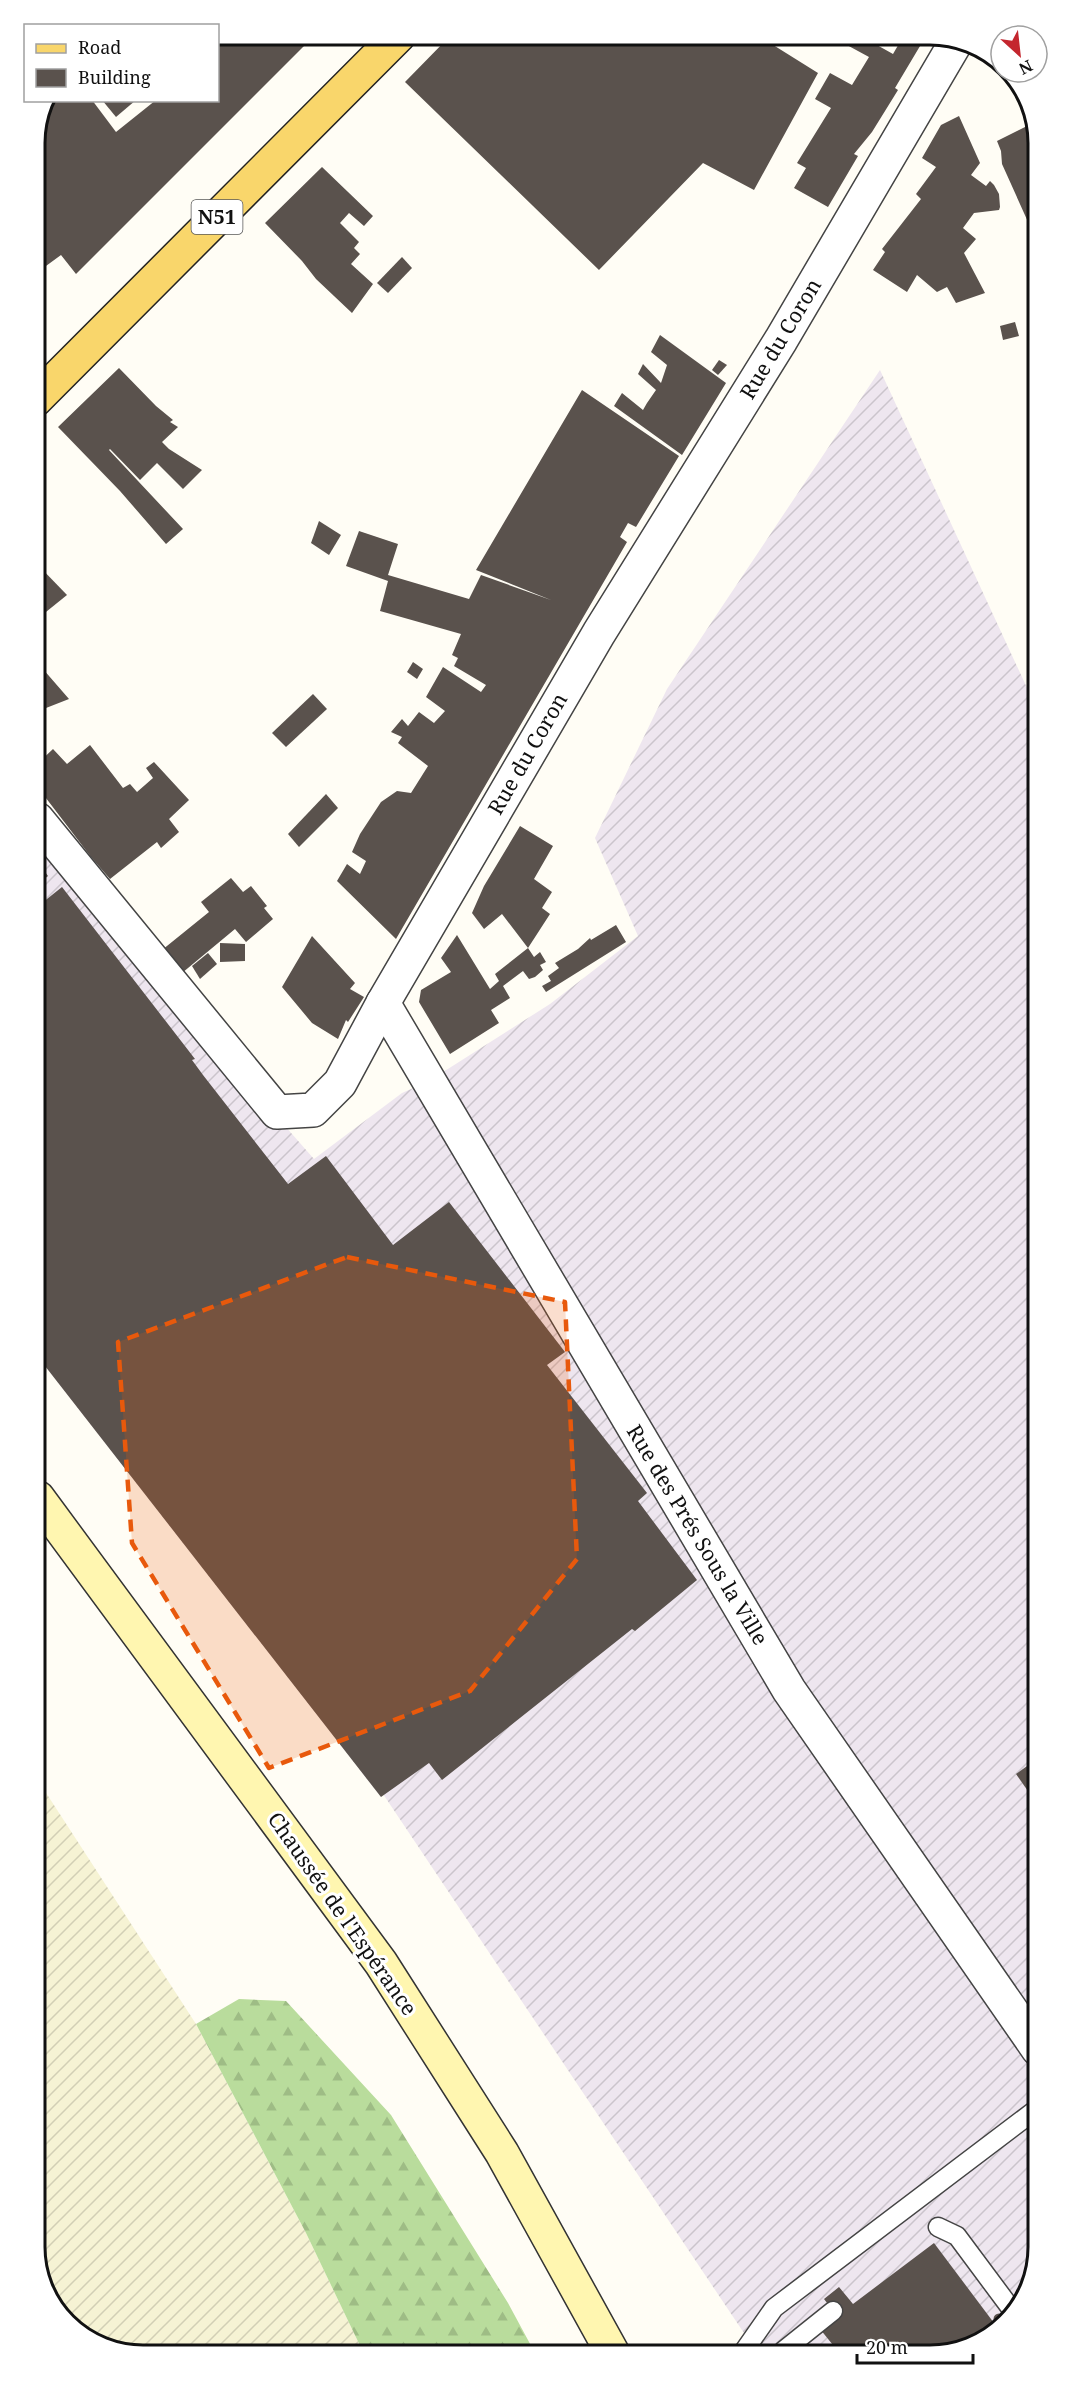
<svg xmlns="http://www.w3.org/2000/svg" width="1073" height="2390" font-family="'Noto Serif',serif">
<defs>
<pattern id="industrial-furrows" width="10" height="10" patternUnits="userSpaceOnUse" patternTransform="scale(1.5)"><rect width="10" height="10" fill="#eee6ef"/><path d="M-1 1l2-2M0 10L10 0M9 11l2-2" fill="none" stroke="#cbc4cc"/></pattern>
<pattern id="farmland-furrows" width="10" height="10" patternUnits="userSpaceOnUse" patternTransform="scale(1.5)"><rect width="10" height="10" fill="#f6f3d4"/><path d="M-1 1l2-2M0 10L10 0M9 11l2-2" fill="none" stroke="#d2cfb5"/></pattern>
<pattern id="forest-firs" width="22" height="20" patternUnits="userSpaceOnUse" patternTransform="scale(1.5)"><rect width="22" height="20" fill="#b9dc9c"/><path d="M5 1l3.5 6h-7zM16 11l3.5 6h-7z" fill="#9ebc85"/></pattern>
</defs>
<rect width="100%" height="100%" fill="#fffdf5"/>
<path fill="url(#industrial-furrows)" d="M880,370L1034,703L1038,2247L1016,2313L965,2350L756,2351L381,1791V1797L38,1357L37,844L314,1159L402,1093L429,1081L550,1004L638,936L595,838L667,689Z"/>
<path fill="url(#farmland-furrows)" d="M39,1782L196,2024L306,2233L364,2354L136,2355L77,2333L40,2282Z"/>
<path fill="url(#forest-firs)" d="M239,1999L286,2001L391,2115L508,2303L535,2353L364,2354L306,2233L196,2024Z"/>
<g fill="#5a524d">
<path d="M228,35H315L76,274L61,255L35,274V153L41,148L35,141V137L51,100H92L116,132L156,100H218V45Z"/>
<path d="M451,35H757L818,73L754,190L703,163L599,270L405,82Z"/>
<path d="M832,35H859L893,54L904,35H931L929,38L926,36L895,88L898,90L872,132L854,154L858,156L828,207L794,188L806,168L797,163L831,108L815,99L830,73L852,85L869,57L834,38Z"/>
<path d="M102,100H136L116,117Z"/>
<path d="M959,116L980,163L971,175L986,186L990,181L994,185L999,194L1000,207L999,210L974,213L963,228L976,239L964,253L985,293L956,303L947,287L937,292L917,275L907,292L873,270L885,252L882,249L921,199L916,194L936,167L922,158L941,125Z"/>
<path d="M1029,125L1033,134V233L1002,164L1001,151L997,141Z"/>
<path d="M322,167L373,216L364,226L349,213L340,223L359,242L354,248L360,254L351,264L373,284L352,313L316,279L302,261L265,223Z"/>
<path d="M402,257L412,268L388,293L377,283Z"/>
<path d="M1015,322L1019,336L1003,340L1000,326Z"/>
<path d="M660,335L726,383L682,455L614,406L622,393L643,410L647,403L656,390L638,374L643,364L661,383L667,365L651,352Z"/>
<path d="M719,360L727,365L718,375L712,370Z"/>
<path d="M119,368L156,406L173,420L170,422L178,427L162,442L169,449L202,470L183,489L157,463L140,480L110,449L109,450L183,529L166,544L120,491L58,427Z"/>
<path d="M582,390L679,456L636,527L628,523L620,537L627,542L396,939L337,881L347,864L360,874L366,861L352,852L360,834L381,802L397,791L411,793L428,766L398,743L402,737L391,732L402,719L408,726L419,712L434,723L445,711L426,697L443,667L481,692L486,685L454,666L458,658L452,655L461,634L380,611L388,581L346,566L359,531L398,544L388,575L469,599L481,575L551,600L476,570Z"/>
<path d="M319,521L341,535L329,555L311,543Z"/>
<path d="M36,563L67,595L36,620Z"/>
<path d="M36,661L69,699L46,708L36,718Z"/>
<path d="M413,662L423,669L417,679L407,672Z"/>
<path d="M313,694L327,709L286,747L272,733Z"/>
<path d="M90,745L123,788L130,784L137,792L153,778L146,768L154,762L189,800L169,819L179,832L161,848L157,842L110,879L91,857L36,785V765L53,749L67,764Z"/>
<path d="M326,794L338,808L299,847L288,834Z"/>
<path d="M520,826L553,846L534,879L552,892L542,908L550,914L528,948L502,914L484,929L472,913L484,886Z"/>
<path d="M37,861L48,876L37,885Z"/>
<path d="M231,878L243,892L251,886L267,906L264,908L273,919L246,942L235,929L182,973L162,950L209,912L201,902Z"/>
<path d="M62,887L195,1059L192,1060L203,1075L288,1184L326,1156L393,1245L449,1202L565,1352L547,1365L647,1493L638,1501L697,1580L635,1631L632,1629L442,1780L429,1763L381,1797L38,1357L37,907Z"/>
<path d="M616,925L626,942L546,992L542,986L551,981L548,976L559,968L555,963L578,949L590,938L591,940Z"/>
<path d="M457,935L490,989L499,981L495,974L528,948L534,957L540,952L546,962L540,965L543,970L535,977L529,979L523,971L503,986L510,998L491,1010L499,1023L450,1054L419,1002L421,990L451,972L441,958Z"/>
<path d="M312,936L355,983L350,989L364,997L348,1022L346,1020L338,1039L312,1023L282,987Z"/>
<path d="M220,943L245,944V961L220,962Z"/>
<path d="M208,953L217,964L200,979L192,966Z"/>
<path d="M1037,1759V1804L1016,1774Z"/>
<path d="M934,2243L997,2327L965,2350H837L820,2329L837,2316L824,2299L839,2287L853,2304Z"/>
<circle cx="999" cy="2319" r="5.5"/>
</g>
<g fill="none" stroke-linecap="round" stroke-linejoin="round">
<g stroke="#444" stroke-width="21">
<g id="lane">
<path d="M938,2227L957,2236L1015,2314"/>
<path d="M744,2351L774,2308L1038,2108"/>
<path d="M783,2351L833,2311"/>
</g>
</g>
<g stroke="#444" stroke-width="36">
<g id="street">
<path d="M37,819L277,1112L313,1110L340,1083L383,1003L599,633L781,340L956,42"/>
<path d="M383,1003L789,1690L1038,2049"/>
</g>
</g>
<g stroke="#333" stroke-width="36">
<path id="secondary" d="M38,1498L381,1963L502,2153L612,2352"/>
</g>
<g stroke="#222" stroke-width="36">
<path id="primary" d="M35,400L399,35"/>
</g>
<use href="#lane" stroke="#fff" stroke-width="18"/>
<use href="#street" stroke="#fff" stroke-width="33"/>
<use href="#secondary" stroke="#fff6b0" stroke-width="33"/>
<use href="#primary" stroke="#f9d66b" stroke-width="33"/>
</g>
<path fill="#e8590c" fill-opacity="0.2" stroke="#e8590c" stroke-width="4.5" stroke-dasharray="12 8" stroke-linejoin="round" d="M347,1257L565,1302L577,1559L470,1691L269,1768L132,1543L118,1342Z"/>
<g text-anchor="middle" stroke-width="6" stroke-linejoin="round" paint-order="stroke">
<rect fill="#fff" stroke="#585858" stroke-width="1.5" x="191.5" y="200" width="51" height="34" rx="4.5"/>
<g font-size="20" font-weight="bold" fill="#111">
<text x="217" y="224">N51</text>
</g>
<g font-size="21" fill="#111" stroke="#fff">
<text transform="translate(781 339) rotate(-59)" y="7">Rue du Coron</text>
<text transform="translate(528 754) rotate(-60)" y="7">Rue du Coron</text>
<text transform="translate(697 1535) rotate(59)" y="7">Rue des Prés Sous la Ville</text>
<text transform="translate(342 1914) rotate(55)" y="7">Chaussée de l'Espérance</text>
</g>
</g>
<path d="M0 0H1073V2390H0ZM143 45H930A98 98 0 0 1 1028 143V2247A98 98 0 0 1 930 2345H143A98 98 0 0 1 45 2247V143A98 98 0 0 1 143 45Z" fill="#fff" fill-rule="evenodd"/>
<path fill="none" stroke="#111" stroke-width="3" d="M143 45H930A98 98 0 0 1 1028 143V2247A98 98 0 0 1 930 2345H143A98 98 0 0 1 45 2247V143A98 98 0 0 1 143 45Z"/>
<rect x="24" y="24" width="195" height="78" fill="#ffffff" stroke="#a0a0a0" stroke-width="1.5"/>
<rect x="36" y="44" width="30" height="9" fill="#f9d66b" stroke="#a0a0a0" stroke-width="1.5"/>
<text x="78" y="54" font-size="18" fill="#111111">Road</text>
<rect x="36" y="69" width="30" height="18" fill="#5a524d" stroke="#a0a0a0" stroke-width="1.5"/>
<text x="78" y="84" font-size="18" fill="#111111">Building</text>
<g transform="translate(1019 54) rotate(153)"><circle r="28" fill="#ffffff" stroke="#a0a0a0" stroke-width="1.5"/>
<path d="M0-4.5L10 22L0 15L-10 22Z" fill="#c4262e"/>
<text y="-9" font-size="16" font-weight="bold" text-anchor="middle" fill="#111111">N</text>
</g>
<path d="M857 2354v9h116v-9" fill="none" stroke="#111111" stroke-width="3"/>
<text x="866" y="2354" font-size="18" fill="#111111" stroke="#ffffff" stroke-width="4.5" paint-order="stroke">20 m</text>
</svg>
